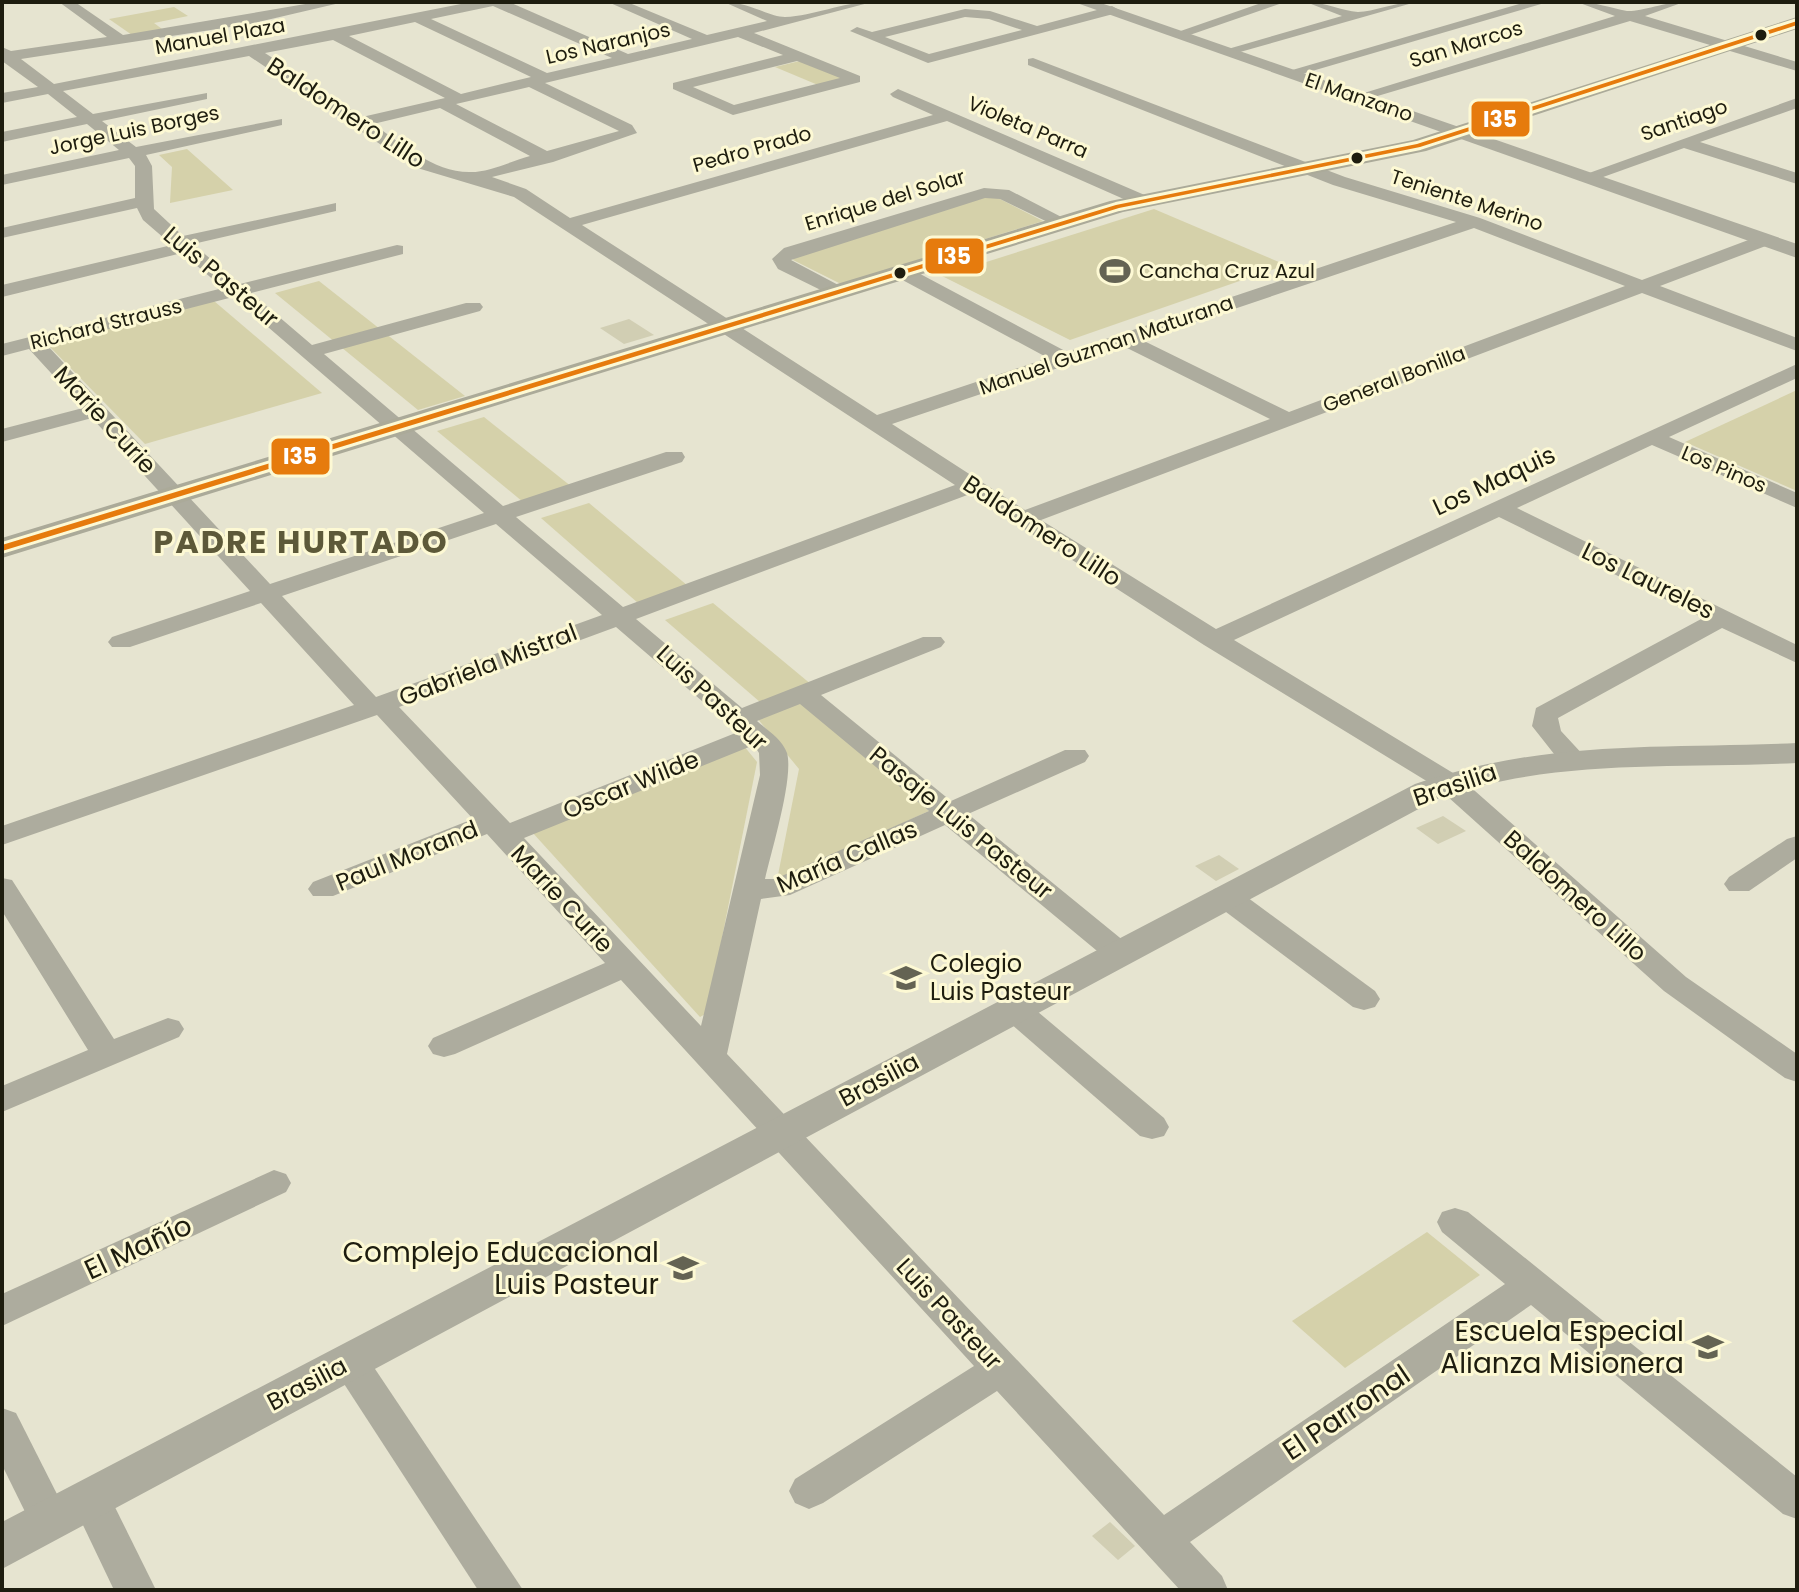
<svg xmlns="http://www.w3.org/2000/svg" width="1799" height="1592" font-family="Poppins,sans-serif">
<rect width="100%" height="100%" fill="#e6e4d0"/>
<g fill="#d5d1aa">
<path d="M174,7L188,16L154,23L162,29L132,35L109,19Z"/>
<path d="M804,60L847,78L818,85L775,67Z"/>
<path d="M187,149L233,190L170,203L172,167L159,155Z"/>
<path d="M996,197L1043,221L841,284L793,260L796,254L983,198Z"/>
<path d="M1154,209L1286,265L1070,340L942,276Z"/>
<path d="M319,281L465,396L418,410L275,293Z"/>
<path d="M214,301L322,393L145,444L47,344Z"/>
<path d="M1797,390V491L1685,442Z"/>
<path d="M484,417L572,487L523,502L437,431Z"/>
<path d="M589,503L688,586L638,603L541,518Z"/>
<path d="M713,603L818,690L768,709L665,620Z"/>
<path d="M799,701L929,811L777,880L799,769L757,718Z"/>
<path d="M744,746L757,762L707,1013L700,1017L532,832Z"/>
<path d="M1427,1232L1480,1275L1345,1368L1292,1321Z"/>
</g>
<g fill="#d1ceb3">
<path d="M629,319L654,335L624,344L600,328Z"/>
<path d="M1443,816L1466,831L1438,844L1416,828Z"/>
<path d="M1219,855L1239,869L1216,881L1195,866Z"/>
<path d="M1110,1522L1135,1546L1118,1560L1092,1536Z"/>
</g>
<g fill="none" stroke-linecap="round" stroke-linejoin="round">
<g fill="#adac9e" fill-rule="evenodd">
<path d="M59,2H75L123,35L317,2H344L250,24L21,59L54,84L471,2H509L628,54L692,39L608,2H627L707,35L767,21L724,2C749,2 769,17 785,17C814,16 842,2 872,2L754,33L860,76V82L733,115L673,89V83L783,55L738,37L545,83L632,125L637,133L553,162L492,177L526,189L570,218L933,115L893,97L890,94L898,89L1147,196V204H1135L947,121L582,225L877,415L1048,358L895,276V268H909L1067,352L1456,222L1333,185L1028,65V59L1033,58L1345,177L1480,218L1642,280L1759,236H1771V244L1660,286L1797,338V351L1642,293L1041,520L1216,629L1797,364V378L1669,437L1797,493V508L1652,445L1517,508L1797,645V663L1722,628L1558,718L1561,731L1586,758L1582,764H1562L1532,726L1536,708L1703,618L1499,517L1234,640L1458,776L1686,977L1797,1054V1082L1785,1078L1664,991L1438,788L1204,645L970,494L636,619L742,708L923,637H941L945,642L941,647L821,695L951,801L1065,750H1085L1089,756L1085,762L968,814L1130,946L1134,953L1130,960L1119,963L1108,960L945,825L790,895L761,899L727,1054L1164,1515L1505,1284L1442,1232L1437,1222L1442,1212L1455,1208L1468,1212L1797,1477V1519L1783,1514L1531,1305L1190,1542L1222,1576L1228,1590H1180L997,1391L823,1503L809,1509L795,1503L789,1491L795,1479L974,1366L621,980L455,1054L444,1057L433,1054L428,1046L433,1038L605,963L487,834L333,896H313L308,889L313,882L473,819L377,715L2,845V826L354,705L261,603L130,647H112L108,642L112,637L250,591L92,418L2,442V429L83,408L29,349L2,356V344L223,288L182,253L2,297V285L172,245L143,220L137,208L2,238V228L135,198V166L129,158L2,185V175L119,150L87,124L2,142V132L77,117L48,94L2,103V93L38,87L2,61V47L11,51L107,37ZM493,6L612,58L547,73L431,19ZM415,22L531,77L461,94L349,36ZM333,40L445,98L362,117L265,53ZM249,56L414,167L514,197L955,485L623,607L516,517L682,462L685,457L682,452H666L503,506L324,354L480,311L483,307L480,303H466L312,345L251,293L403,254V246L397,245L240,284L193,244L336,211V203L183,236L154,209L152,166L146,155L282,125V119L136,147L102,121L207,99V93L93,114L63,91ZM797,61L840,78L734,105L693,87ZM529,87L619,131L547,151L456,104ZM440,108L530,156C512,161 487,173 469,172C433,172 401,143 373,124ZM1474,228L1625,286L1289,412L1142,340ZM233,297L484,513L270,584L47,345ZM1123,346L1270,419L1025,510L892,424ZM496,524L602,615L376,697L282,596ZM616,627L738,732L510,823L399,707ZM800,704L929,811L775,879H765C771,852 794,778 787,753C782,739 767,730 757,721ZM754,745L759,753L760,775L701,1026L524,838Z"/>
<path d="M1264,2H1285L1184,37L1172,34Z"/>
<path d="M1306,2C1326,2 1342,11 1358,12C1373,12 1395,2 1416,2L1233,54L1221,51L1342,16Z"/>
<path d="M1526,2H1548L1295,76L1282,73Z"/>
<path d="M1577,2C1596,2 1610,8 1627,11C1639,12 1666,2 1684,2L1645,16L1797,62V71L1630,21L1364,100L1351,97L1615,16Z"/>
<path d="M1112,6L1119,10L1117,13L928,63L850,31L857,27L872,32L965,9L990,11L1037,26ZM965,17L989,19L1022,30L929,54L885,37Z"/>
<path d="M1797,98V108L1700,142L1797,173V184L1684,148L1592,181H1580L1578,177Z"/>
<path d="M984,188L1009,190L1073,223L1064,228L1058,227L1000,199L985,198L791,260L844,288V296L837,298L778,269L772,259L784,248Z"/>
<path d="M1797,836V858L1749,891H1729L1724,884L1729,877L1787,839Z"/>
<path d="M2,878L12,880L114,1039L168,1018L179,1021L184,1029L179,1037L2,1112V1086L88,1050L2,911Z"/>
<path d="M1225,886L1236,889L1375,991L1380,999L1375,1007L1364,1010L1353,1007L1214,903L1210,896L1214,889Z"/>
<path d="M1014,998L1025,1001L1164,1118L1169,1127L1164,1136L1152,1139L1140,1136L1003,1017L998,1009L1003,1001Z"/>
<path d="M274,1170L286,1174L291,1183L286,1192L2,1326V1294Z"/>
<path d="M350,1346L363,1351L523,1590H478L337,1373L331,1362L337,1351Z"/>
<path d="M2,1408L16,1413L64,1508L70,1521L64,1534L50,1539L36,1534L2,1465Z"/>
<path d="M91,1482L105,1487L156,1590H114L71,1500L77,1487Z"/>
</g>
<g fill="#adac9e" fill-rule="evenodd">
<path d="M1074,2H1098L1797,244V258Z"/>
<path d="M1797,743V763C1676,769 1555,758 1439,798L2,1569V1522L1415,784C1548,739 1661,749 1797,743Z"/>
</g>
<path fill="#abaa99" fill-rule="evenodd" d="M1797,17V29L1426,151L1123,212L2,558V538L1110,201L1413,140Z"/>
<g stroke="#fdf9d4" stroke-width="6">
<path id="bus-1" d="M1797,21V25L1420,147L1119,208L2,551V545L1116,205L1417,144Z"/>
</g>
<use href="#bus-1" fill="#e67b0d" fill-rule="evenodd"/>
</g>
<defs>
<g id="stadium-bare" transform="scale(2.4)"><path d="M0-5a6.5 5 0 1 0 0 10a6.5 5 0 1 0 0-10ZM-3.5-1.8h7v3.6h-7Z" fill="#646353" stroke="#fdf9d4" stroke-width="2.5" paint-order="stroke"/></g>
<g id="school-bare" transform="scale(2.4)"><path d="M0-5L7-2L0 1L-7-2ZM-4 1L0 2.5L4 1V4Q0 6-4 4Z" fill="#646353" stroke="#fdf9d4" stroke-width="2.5" paint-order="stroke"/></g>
</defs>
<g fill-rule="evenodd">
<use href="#stadium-bare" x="1115" y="271"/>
<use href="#school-bare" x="906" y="978"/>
<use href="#school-bare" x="683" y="1268"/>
<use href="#school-bare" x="1708" y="1347"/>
</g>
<g fill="#1e1d0f" stroke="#fdf9d4" stroke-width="3">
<circle cx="1761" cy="35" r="7"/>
<circle cx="1357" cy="158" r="7"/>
<circle cx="900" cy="273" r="7"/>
</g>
<g text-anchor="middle" stroke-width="6" stroke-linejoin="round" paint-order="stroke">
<g font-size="20" fill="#1e1d0f" stroke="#fdf9d4">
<text transform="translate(220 36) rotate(-10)" y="7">Manuel Plaza</text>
<text transform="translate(608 43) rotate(-13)" y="7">Los Naranjos</text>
<text transform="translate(1466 44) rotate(-17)" y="7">San Marcos</text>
<text transform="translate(1359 97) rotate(19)" y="7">El Manzano</text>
<text transform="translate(1684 120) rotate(-19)" y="7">Santiago</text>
<text transform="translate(1028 127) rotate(23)" y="7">Violeta Parra</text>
<text transform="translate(134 130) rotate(-12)" y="7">Jorge Luis Borges</text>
<text transform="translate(752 149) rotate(-16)" y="7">Pedro Prado</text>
<text transform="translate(885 200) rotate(-17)" y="7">Enrique del Solar</text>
<text transform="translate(1467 200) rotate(18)" y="7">Teniente Merino</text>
<text transform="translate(106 324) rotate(-14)" y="7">Richard Strauss</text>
<text transform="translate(1106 345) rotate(-19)" y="7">Manuel Guzman Maturana</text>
<text transform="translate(1394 379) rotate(-21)" y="7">General Bonilla</text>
<text transform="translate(1724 469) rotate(23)" y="7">Los Pinos</text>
</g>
<g font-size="20" fill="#1e1d0f" stroke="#fdf9d4" text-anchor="start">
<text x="1139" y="278">Cancha Cruz Azul</text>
</g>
<g font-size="24" fill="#1e1d0f" stroke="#fdf9d4">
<text transform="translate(346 113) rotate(33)" y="8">Baldomero Lillo</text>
<text transform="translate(221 277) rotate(40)" y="8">Luis Pasteur</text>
<text transform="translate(105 420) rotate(47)" y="8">Marie Curie</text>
<text transform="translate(1494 481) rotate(-25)" y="8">Los Maquis</text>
<text transform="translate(1042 531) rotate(33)" y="8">Baldomero Lillo</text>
<text transform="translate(1648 581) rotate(26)" y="8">Los Laureles</text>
<text transform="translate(488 665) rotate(-21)" y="8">Gabriela Mistral</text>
<text transform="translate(712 698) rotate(43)" y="8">Luis Pasteur</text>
<text transform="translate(631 785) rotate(-22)" y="8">Oscar Wilde</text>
<text transform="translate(1455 785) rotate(-19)" y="8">Brasilia</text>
<text transform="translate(961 823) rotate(39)" y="8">Pasaje Luis Pasteur</text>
<text transform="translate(407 856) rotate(-22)" y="8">Paul Morand</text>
<text transform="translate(847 857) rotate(-23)" y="8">María Callas</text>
<text transform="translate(1575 896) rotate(42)" y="8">Baldomero Lillo</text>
<text transform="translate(562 899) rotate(47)" y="8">Marie Curie</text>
<text transform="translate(879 1080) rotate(-28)" y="8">Brasilia</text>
<text transform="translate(949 1314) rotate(47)" y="8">Luis Pasteur</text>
<text transform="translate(307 1384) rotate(-28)" y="8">Brasilia</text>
</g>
<g font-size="24" fill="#1e1d0f" stroke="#fdf9d4" text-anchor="start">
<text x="930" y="972">Colegio<tspan x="930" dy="28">Luis Pasteur</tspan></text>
</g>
<g font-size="28" fill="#1e1d0f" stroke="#fdf9d4">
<text transform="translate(138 1247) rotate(-25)" y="10">El Mañío</text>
<text transform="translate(1346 1412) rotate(-34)" y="10">El Parronal</text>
</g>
<g font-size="28" fill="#1e1d0f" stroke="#fdf9d4" text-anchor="end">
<text x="659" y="1262">Complejo Educacional<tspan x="659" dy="32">Luis Pasteur</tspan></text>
<text x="1684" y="1341">Escuela Especial<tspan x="1684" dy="32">Alianza Misionera</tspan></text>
</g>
<g font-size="32" font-weight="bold" letter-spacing="2" fill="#5d5939" stroke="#fdf9d4">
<text x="301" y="553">PADRE HURTADO</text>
</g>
</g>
<g stroke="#fdf9d4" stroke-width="3">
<rect x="1470" y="100" width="61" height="38" rx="8" fill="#e67b0d"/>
<rect x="924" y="237" width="61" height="38" rx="8" fill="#e67b0d"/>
<rect x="270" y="437" width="61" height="39" rx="8" fill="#e67b0d"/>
</g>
<g font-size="22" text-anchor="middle" font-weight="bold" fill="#fff">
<text x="1500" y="127">I35</text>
<text x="954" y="264">I35</text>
<text x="300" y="464">I35</text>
</g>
<rect width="1799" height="1592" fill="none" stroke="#1e1d0f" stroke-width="8"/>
</svg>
